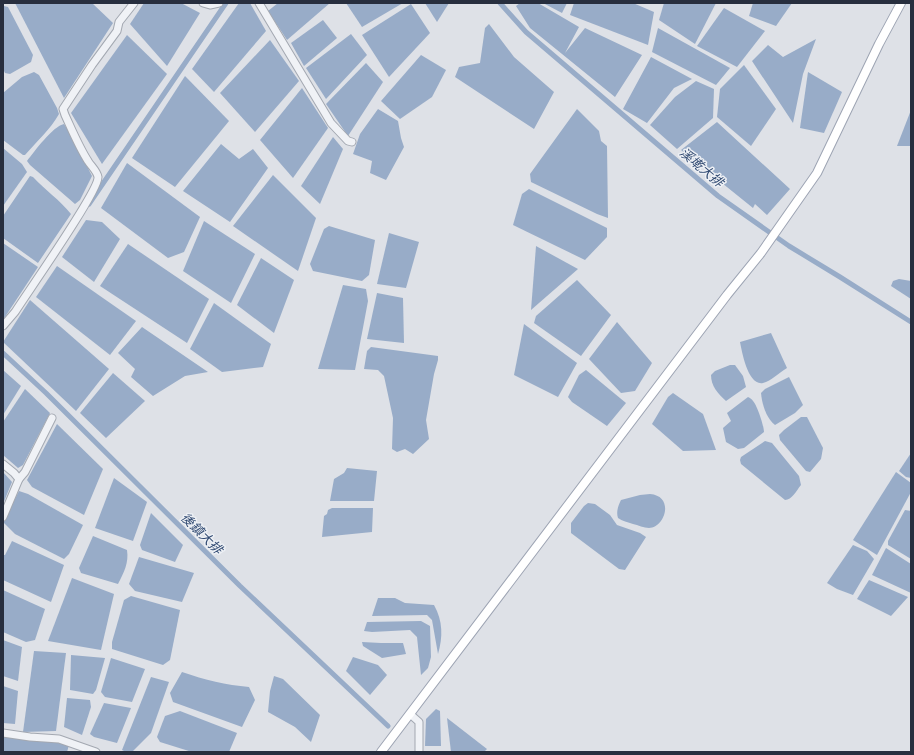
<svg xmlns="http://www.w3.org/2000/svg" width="914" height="755" font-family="'Titillium Web','Noto Sans TC',sans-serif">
<rect width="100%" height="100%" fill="#dee1e7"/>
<g fill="#98acc8">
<path d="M15,3H92L113,23L64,98Z"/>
<path d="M144,3H181L200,13L167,66L130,24Z"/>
<path d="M239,3H250L266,31L214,92L192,69Z"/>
<path d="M278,3H330L287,40L268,11Z"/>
<path d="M346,3H403L362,27Z"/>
<path d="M425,3H449L437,22Z"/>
<path d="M520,3H538L579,27L565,53L585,28L642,55L615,97L530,28L516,6Z"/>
<path d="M543,3H567L562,13Z"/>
<path d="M574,3H633L654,12L648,45L570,15Z"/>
<path d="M664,3H716L695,44L659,20Z"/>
<path d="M753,3H792L776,26L749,16Z"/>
<path d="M411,4L430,33L389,77L362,35Z"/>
<path d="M4,6L8,7L33,55L31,62L10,74L5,73L3,69V7Z"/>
<path d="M724,8L765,31L737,67L697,46Z"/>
<path d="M323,20L337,38L304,66L291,43Z"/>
<path d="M489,24L514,57L554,92L534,129L455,77L459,67L480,63L485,28Z"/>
<path d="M658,28L730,68L716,85L652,52Z"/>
<path d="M351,34L367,55L326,99L306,68Z"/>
<path d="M127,35L167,74L102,164L71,113Z"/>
<path d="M816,39L803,74L793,123L752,61L768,45L783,57Z"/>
<path d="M270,40L299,81L255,132L220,93Z"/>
<path d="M421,55L446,70L432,97L400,119L381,101Z"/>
<path d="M651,57L692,79L674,88L647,123L623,109Z"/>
<path d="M366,63L383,82L348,136L326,104Z"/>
<path d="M744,65L776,109L751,146L717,117L720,89Z"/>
<path d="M34,72L39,75L57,108L59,114C50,130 37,141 25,155H23L3,140V93L22,77Z"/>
<path d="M808,72L842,92L824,133L800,128Z"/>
<path d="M185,76L229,121L175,187L132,158Z"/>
<path d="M696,81L714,89L713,118L677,149L650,125L675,97Z"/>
<path d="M302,88L328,128L293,178L260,140Z"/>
<path d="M378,109L398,121L401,138L404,147L386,180L370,173L372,161L353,154L360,134Z"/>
<path d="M577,109L599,131L601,141L607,146L608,218L597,214L531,182L530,174Z"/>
<path d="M911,110V146H897Z"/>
<path d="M717,122L790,189L767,215L755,204L753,208L681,150Z"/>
<path d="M64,124L71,135L92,176L80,200L75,204L30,165L27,161C34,152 53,126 64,124Z"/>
<path d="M333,137L343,149L320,204L301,186Z"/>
<path d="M221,144L239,159L253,149L268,168L230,222L183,191Z"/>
<path d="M3,148L22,164L27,172L3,206Z"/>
<path d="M127,163L200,217L184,252L168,258L101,208Z"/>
<path d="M273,175L316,218L298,271L233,226Z"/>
<path d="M30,176L33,177C45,190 60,200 71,214L38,263L3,238V216Z"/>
<path d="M529,189L607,228V237L585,260L513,225L522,194Z"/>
<path d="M86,220L102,222L120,239L94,282L62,257Z"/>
<path d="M204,221L255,254L231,303L183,271Z"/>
<path d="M329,226L375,240L369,275L362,281L313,271L310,264L324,229Z"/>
<path d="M389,233L419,242L406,288L377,284Z"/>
<path d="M3,243L38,267L3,320Z"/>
<path d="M128,244L209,299L187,343L100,286Z"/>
<path d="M536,246L578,269L531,310Z"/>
<path d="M261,258L294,280L274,333L237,305Z"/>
<path d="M57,266L136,321L110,355L36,297Z"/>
<path d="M899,279L911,281V299L891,286L893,281Z"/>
<path d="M577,280L611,315L581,356L534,323L536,316Z"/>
<path d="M343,285L366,289L368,301L355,370L318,369Z"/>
<path d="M377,293L403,298L404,343L367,339Z"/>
<path d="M30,300L109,369L76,411L3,342Z"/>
<path d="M214,303L271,344L263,367L222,372L190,349Z"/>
<path d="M617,322L652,363L635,391L621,393L589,359Z"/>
<path d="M524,324L577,363L558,397L514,375Z"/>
<path d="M142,327L208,372L185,376L153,396L131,377L135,369L118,353Z"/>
<path d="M771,333L787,368C780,372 771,381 763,383C748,386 742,352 740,342Z"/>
<path d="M371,347L438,356V360L434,374L426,420L429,439L413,454L405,449L397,452L392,449L393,418L384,376L378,370L364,369L367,351Z"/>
<path d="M730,365H735L743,376L746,387L726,401C718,394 711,386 711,375L715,371Z"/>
<path d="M3,370L21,386L3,415Z"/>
<path d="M586,370L626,403L607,426L572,402L568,397L579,375Z"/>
<path d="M113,373L145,401L106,438L80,413Z"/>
<path d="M789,377L803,405L795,413L775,425C766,418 762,404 761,393L765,389Z"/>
<path d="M25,389L50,413L23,465L18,468L3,455V422Z"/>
<path d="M673,393L703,414L716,450L683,451L652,424L668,397Z"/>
<path d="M748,397C750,398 752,399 753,401C757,405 764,426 764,432L744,448L738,449L726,442L723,428L731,421L727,413Z"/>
<path d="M801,417H807L823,448L821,459L810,472L806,471L780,440L779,435L784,430Z"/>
<path d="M57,424L103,469L84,515L32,487L27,480Z"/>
<path d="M765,441L772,443L799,476L801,485C796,491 792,500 785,500L741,464L740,460L741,457Z"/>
<path d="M911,453V478L906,477L899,471Z"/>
<path d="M347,468L377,471L374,501H330L334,479L344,473Z"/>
<path d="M3,472L12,482L3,504Z"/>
<path d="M896,472L911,483V492L877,555L853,540Z"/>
<path d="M114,478L147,502L133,541L95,528Z"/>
<path d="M19,491L28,494L83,525L69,554L64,559L15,534L3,522Z"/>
<path d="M650,494C675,496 665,528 649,528C644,528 638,525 633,524C628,522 622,521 618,518C616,512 618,506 621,500L640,495Z"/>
<path d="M588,503L595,504L610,515L617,525L640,533L646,537L625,570L619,569L571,533V523L584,506Z"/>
<path d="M332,508H373L372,532L322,537L324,516L327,514L328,510Z"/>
<path d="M905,510L911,511V559L888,545V541Z"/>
<path d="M151,513L183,545L175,562L142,550L140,545Z"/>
<path d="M93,536L127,550C129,563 124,572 118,584L81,573L79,568Z"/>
<path d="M12,541L64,565L51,602L3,580V555H5Z"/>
<path d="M853,545L867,551L874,559L853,595L837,589L827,583Z"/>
<path d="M886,548L911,564V593L872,575Z"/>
<path d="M139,557L194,573L182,602L135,591L129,584Z"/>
<path d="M72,578L114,594L101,650L48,641Z"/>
<path d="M869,580L908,597L891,616L857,599Z"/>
<path d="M3,590L45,609L35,640L26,642L3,632Z"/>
<path d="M131,596L180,610L170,660L163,665L112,649V642L124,600Z"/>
<path d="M378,598H395L405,603L434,605C443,621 443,637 438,654L432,620L427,615L372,616Z"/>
<path d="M421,621L430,626L431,657L428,668L421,675L417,637L410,630L372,632L364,631L367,622Z"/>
<path d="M3,640L22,647L18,681L3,676Z"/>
<path d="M362,642L381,643H403L406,654L382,658L363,646Z"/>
<path d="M34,651L66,653L56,731L23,732Z"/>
<path d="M71,655L105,658L96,690L93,694L70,690Z"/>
<path d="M353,657L378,665L387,675L370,695L346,671Z"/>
<path d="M111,658L145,669L132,702L105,697L101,692Z"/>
<path d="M182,672C205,680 226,685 249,687L255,700L242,727L173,702L170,693Z"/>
<path d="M274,676L283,679L320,715L311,742L295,727L268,712L270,691Z"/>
<path d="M151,677L169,682L151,733L132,752H126L122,750Z"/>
<path d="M3,686L18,691L15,724L3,723Z"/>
<path d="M67,698L90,700L91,707L82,735L64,727Z"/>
<path d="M104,703L131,708L117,743L94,737L90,734Z"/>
<path d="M436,709L440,711L441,746H425L426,719Z"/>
<path d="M180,711L237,733L229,752H192L160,742L157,737L165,716Z"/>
<path d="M447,718L487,749L484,752H451Z"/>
<path d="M3,733L69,745L67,752H3Z"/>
</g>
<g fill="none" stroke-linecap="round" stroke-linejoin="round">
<g stroke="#98acc8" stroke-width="5">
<path d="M500,3L526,32L718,196L789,246L840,277L911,322"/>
<path d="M89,204L226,3"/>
<path d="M3,353L46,393L240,586L388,726"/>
</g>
<g stroke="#a3a8b1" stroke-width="9">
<g id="minor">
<path d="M203,3L210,5L219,3"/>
<path d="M259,3L331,123L348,141L352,142"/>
<path d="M3,326L15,312C27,293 99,191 98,177C97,171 91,166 88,161C79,147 72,130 65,115L63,109L92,65L117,31L119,22L134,3"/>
<path d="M3,464L14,473L19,479"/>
<path d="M3,517L19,479L25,472L52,418"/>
<path d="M410,714L419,722V752"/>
<path d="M3,733L30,737L59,739L96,752"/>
</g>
</g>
<g stroke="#9da4b3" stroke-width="10">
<path id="major" d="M381,752L727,295L761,253L817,173L879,44L901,3"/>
</g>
<use href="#minor" stroke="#f0f2f6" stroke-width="7"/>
<use href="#major" stroke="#fff" stroke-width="8"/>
</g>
<g text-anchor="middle" stroke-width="3" stroke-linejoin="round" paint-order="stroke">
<g font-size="13" font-style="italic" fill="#314a72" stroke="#edf0f5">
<text transform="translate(702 167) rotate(40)" y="5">溪墘大排</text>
<text transform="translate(202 533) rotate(45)" y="5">後鎮大排</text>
</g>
</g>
<rect width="914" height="755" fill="none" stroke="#272e3e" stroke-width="8"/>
</svg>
